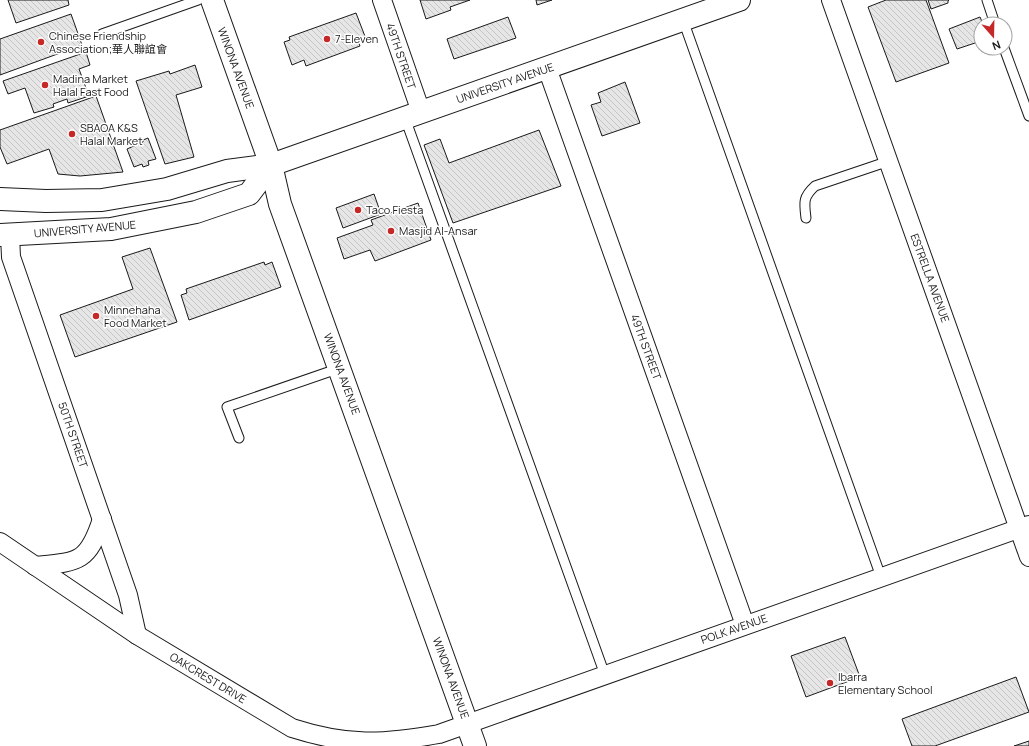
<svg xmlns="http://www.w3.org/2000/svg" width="1029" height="746" font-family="Manrope,'Noto Sans SC',sans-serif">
<defs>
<pattern id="building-back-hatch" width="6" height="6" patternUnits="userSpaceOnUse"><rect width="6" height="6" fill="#e6e6e6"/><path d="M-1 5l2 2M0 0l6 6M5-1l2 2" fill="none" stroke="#c5c5c5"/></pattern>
</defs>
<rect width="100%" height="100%" fill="#fff"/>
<g fill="url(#building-back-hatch)" stroke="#1a1a1a">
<path d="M8,0H68L69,5L16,23Z"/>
<path d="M420,0H470L450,7L451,10L426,19Z"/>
<path d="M536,0H552L537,5Z"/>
<path d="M886,0H926L949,63L896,82L868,7Z"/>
<path d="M928,0H949L948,1V3L931,9Z"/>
<path d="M356,13L366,39L358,41L360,46L306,66L304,60L292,65L284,42L290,40L289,37Z"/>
<path d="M71,14L82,45L0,75V39Z"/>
<path d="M508,17L516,38L454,59L447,39Z"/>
<path d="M980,17L983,24H981V41L957,49L949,29Z"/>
<path d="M86,52L90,65L79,69L89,96L68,103L67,99L53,104L54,107L34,113L25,88L8,94L3,81Z"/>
<path d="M195,65L202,87L176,95L194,157L165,164L136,81L169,71L170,74Z"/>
<path d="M625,82L640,123L602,136L591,105L601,102L598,93Z"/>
<path d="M96,96L123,172L80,176L58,174L49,149L7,164L0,147V130Z"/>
<path d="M539,130L561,186L453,223L424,145L440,139L449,163Z"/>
<path d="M148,138L156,159L148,161L149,165L143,167L142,164L134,167L127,149L143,142V140Z"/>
<path d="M374,194L381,214L343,228L336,208Z"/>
<path d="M418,203L431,240L375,261L370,250L344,259L337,238L373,225L371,220Z"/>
<path d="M150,248L177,322L75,357L60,315L133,289L122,257Z"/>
<path d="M264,262L265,265L272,262L281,287L189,320L181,295L187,293L186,289Z"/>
<path d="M845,637L860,677L806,697L791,656Z"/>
<path d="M1016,677L1029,712L935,746H912L902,719Z"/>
<path d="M1029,741V746H1014Z"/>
</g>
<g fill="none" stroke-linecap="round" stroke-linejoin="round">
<g stroke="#1a1a1a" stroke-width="11">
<g id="lane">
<path d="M987,0L995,24"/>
<path d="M683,20L881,577"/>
<path d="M102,34L198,0"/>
<path d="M1004,48L1029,116"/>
<path d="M405,118L605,675"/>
<path d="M806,218C804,202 803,197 815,186L889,161"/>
<path d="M239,438L227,407L340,368"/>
</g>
</g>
<g stroke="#1a1a1a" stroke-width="20">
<g id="street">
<path d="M382,0L421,112"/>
<path d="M831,0L1029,557"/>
<path d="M547,68L745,625"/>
<path d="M10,235L11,257L128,595L137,635"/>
<path d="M0,542L137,635L292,728C348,746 382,744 439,734L1029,525"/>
<path d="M35,566C78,562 88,563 102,519"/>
</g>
</g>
<g stroke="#1a1a1a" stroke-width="24">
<path id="secondary" d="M212,0L271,165L280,204L475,746"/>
</g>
<g stroke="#1a1a1a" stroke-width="24">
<g id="primary">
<path d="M0,199L46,201L102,200L167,189L227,171L271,165L739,0"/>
<path d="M0,235L111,229L196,212L249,194L271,165"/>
</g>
</g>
<use href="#lane" stroke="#fff" stroke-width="9"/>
<use href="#street" stroke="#fff" stroke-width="18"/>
<use href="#secondary" stroke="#fff" stroke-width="22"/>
<use href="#primary" stroke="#fff" stroke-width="22"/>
</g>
<g fill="#c62828" stroke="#fff" stroke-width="1.5">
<circle cx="327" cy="39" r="4"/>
<circle cx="41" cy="42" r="4"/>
<circle cx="45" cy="85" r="4"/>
<circle cx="72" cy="134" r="4"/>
<circle cx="358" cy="210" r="4"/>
<circle cx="391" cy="231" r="4"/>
<circle cx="96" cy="316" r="4"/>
<circle cx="830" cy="683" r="4"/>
</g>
<g text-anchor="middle" stroke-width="3" stroke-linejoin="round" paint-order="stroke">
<g font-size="11" fill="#1a1a1a" stroke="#fff" text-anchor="start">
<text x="49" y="40">Chinese Friendship<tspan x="49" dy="13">Association;華人聯誼會</tspan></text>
<text x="335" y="43">7-Eleven</text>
<text x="53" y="83">Madina Market<tspan x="53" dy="13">Halal Fast Food</tspan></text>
<text x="80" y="132">SBAOA K&amp;S<tspan x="80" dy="13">Halal Market</tspan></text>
<text x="366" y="214">Taco Fiesta</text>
<text x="399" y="235">Masjid Al-Ansar</text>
<text x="104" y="314">Minnehaha<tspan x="104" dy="13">Food Market</tspan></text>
<text x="838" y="681">Ibarra<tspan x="838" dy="13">Elementary School</tspan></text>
</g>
<g font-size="11" fill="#1a1a1a" stroke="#fff">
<text transform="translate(401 56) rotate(71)" y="4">49TH STREET</text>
<text transform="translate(236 68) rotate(70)" y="4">WINONA AVENUE</text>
<text transform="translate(505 83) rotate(-19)" y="4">UNIVERSITY AVENUE</text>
<text transform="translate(85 229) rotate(-5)" y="4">UNIVERSITY AVENUE</text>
<text transform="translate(930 278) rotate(70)" y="4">ESTRELLA AVENUE</text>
<text transform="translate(646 347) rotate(70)" y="4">49TH STREET</text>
<text transform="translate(342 374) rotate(70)" y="4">WINONA AVENUE</text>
<text transform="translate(73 435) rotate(71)" y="4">50TH STREET</text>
<text transform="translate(734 629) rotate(-19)" y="4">POLK AVENUE</text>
<text transform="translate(208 678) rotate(31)" y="4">OAKCREST DRIVE</text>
<text transform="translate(451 678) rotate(70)" y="4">WINONA AVENUE</text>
</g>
</g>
<g transform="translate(993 36) rotate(160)"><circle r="19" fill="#ffffff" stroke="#a3a3a3"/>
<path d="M0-3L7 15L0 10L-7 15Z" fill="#c62828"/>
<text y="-6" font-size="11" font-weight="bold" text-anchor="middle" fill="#1a1a1a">N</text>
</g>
</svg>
